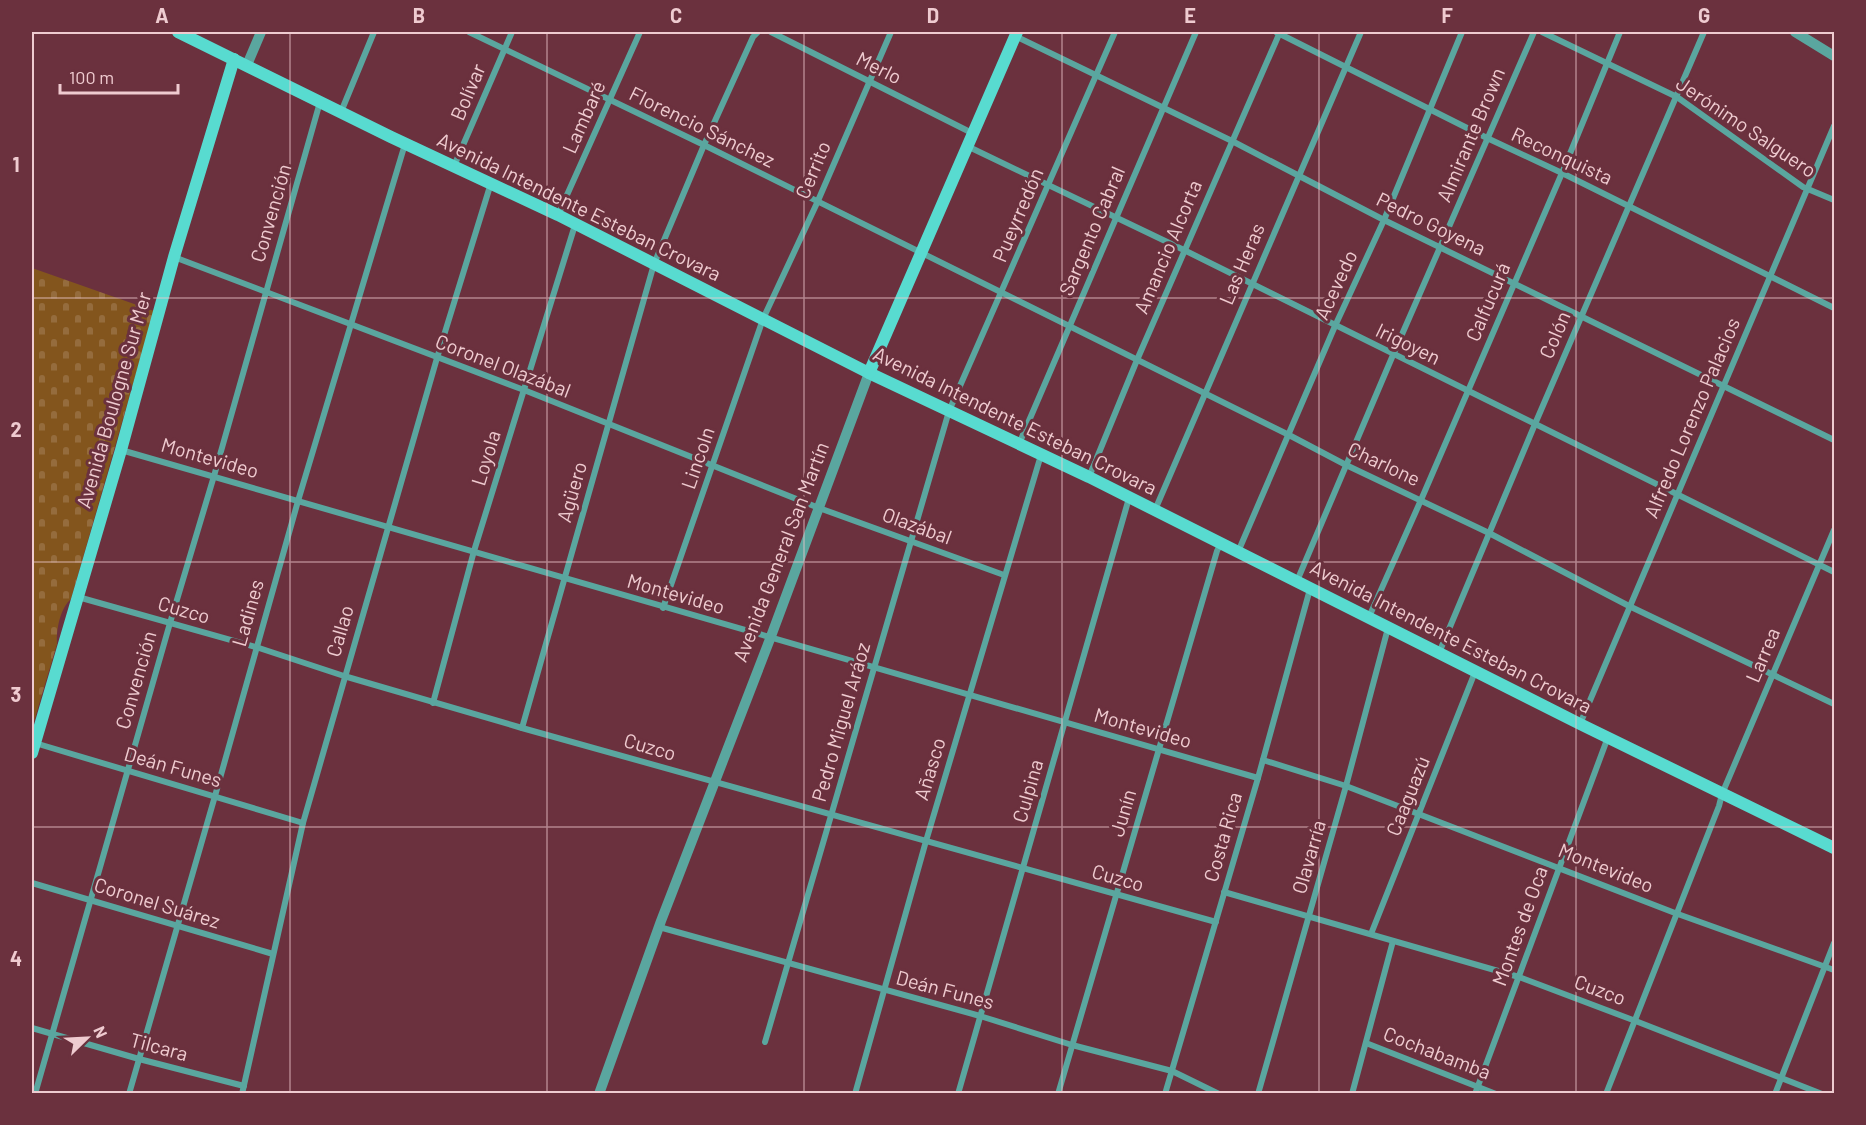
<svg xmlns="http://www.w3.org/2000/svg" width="1866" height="1125" font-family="Barlow,sans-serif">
<defs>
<pattern id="cemetery-stones" width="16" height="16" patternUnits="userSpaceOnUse" patternTransform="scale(1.5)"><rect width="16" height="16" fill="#83551d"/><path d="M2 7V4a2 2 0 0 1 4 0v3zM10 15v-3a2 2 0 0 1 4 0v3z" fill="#956c3d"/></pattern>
</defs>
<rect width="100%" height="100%" fill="#6b313e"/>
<path fill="url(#cemetery-stones)" d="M32,268L154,311L71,599C60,608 56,631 57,644L32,728Z"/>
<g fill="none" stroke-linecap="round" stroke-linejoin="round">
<g stroke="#5aa69f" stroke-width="6">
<path d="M469,32L704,145L1289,435L1346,465L1489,533L1629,606L1834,704"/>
<path d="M771,32L972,133"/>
<path d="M1276,32L1487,138L1562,173L1834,308"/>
<path d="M1542,32L1677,97L1803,187L1834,200"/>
<path d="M1015,36L1232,141L1384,220L1834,440"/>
<path d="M341,112L374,32"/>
<path d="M967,146L1186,251L1834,572"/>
<path d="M454,166L512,32"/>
<path d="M558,215L640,32"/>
<path d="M174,257L524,390L819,508L1004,575"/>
<path d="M1019,444L1196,32"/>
<path d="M121,450L1258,778"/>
<path d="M1089,477L1137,360L1280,32"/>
<path d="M1155,510L1361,32"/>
<path d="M1238,552L1335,326L1384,220L1462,32"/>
<path d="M1297,581L1393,355L1534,32"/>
<path d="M78,597L256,647L344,676L522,728L1216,922"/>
<path d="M663,608L763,319L817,203L891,32"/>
<path d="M1369,617L1421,500L1562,173L1620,32"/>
<path d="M1439,653L1535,424L1704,32"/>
<path d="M433,703L474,551L575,225"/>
<path d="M1580,724L1834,126"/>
<path d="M522,728L654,264L704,145L753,37L758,32"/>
<path d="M35,743L303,823"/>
<path d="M1263,760L1346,786L1675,913L1834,970"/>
<path d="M32,883L273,954"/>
<path d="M1224,892L1519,977L1633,1020L1822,1094"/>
<path d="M659,927L980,1016L1072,1045L1172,1071L1219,1094"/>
<path d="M1371,934L1475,672"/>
<path d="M32,1028L139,1059L244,1086"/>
<path d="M765,1042L949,411L1115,32"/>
<path d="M1366,1043L1496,1094"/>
<path d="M35,1094L170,623L214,476L320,102"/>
<path d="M129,1094L215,796L298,501L405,144"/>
<path d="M242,1094L303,823L437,358L491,183"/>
<path d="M855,1094L926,841L1041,455"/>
<path d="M958,1094L1129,498"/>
<path d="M1058,1094L1217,551L1221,543"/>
<path d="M1165,1094L1258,778L1310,589"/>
<path d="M1258,1094L1346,786L1388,628"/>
<path d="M1352,1094L1393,941"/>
<path d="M1475,1094L1608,737"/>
<path d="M1606,1094L1719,806L1722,794L1834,530"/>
<path d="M1775,1094L1834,943"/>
</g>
<g stroke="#5aa69f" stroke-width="10">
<path d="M1795,32L1834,56"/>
<path d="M247,65L261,32"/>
<path d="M599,1094L661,921L770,639L869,373"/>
</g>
<g stroke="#58dbd0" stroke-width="12">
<path d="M178,32L391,137L558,215L869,373L1089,477L1580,724L1834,848"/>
<path d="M869,373L1017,32"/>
<path d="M32,753L121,450L174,257L234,59"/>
</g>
</g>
<path fill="none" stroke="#efcbd0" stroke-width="1.5" stroke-opacity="0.55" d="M290,32V1094M547,32V1094M804,32V1094M1062,32V1094M1319,32V1094M1576,32V1094M32,298H1834M32,562H1834M32,827H1834"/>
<g text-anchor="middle" stroke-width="6" stroke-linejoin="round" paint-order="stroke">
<g font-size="20" fill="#efcbd0" stroke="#6b313e">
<text transform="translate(879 68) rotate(27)" y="7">Merlo</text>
<text transform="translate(468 92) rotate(-67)" y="7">Bolívar</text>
<text transform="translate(584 117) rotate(-66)" y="7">Lambaré</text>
<text transform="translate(702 127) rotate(26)" y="7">Florencio Sánchez</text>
<text transform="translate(1746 127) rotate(34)" y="7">Jerónimo Salguero</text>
<text transform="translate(1471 135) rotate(-67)" y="7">Almirante Brown</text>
<text transform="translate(1562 156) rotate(25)" y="7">Reconquista</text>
<text transform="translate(813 170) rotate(-67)" y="7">Cerrito</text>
<text transform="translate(579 207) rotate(26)" y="7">Avenida Intendente Esteban Crovara</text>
<text transform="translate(271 213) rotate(-74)" y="7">Convención</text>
<text transform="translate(1018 215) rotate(-67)" y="7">Pueyrredón</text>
<text transform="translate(1431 224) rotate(26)" y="7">Pedro Goyena</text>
<text transform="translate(1092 231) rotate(-67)" y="7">Sargento Cabral</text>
<text transform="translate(1168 247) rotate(-67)" y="7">Amancio Alcorta</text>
<text transform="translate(1242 264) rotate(-67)" y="7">Las Heras</text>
<text transform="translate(1336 285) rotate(-65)" y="7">Acevedo</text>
<text transform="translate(1488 302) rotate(-67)" y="7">Calfucurá</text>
<text transform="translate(1555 335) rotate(-67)" y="7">Colón</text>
<text transform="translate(1408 344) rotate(26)" y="7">Irigoyen</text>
<text transform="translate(503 366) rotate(21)" y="7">Coronel Olazábal</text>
<text transform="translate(114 400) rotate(-74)" y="7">Avenida Boulogne Sur Mer</text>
<text transform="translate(1692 418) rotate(-67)" y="7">Alfredo Lorenzo Palacios</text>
<text transform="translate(1015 421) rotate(26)" y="7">Avenida Intendente Esteban Crovara</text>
<text transform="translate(210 458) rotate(16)" y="7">Montevideo</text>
<text transform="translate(486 458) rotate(-73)" y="7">Loyola</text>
<text transform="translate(698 458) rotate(-71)" y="7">Lincoln</text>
<text transform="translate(1384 464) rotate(25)" y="7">Charlone</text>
<text transform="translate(572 492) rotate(-74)" y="7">Agüero</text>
<text transform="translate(917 526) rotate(20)" y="7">Olazábal</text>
<text transform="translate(781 552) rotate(-69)" y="7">Avenida General San Martín</text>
<text transform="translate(676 594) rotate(16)" y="7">Montevideo</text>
<text transform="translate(184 610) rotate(16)" y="7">Cuzco</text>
<text transform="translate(248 613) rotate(-74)" y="7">Ladines</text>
<text transform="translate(340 631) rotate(-74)" y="7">Callao</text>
<text transform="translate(1451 637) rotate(27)" y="7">Avenida Intendente Esteban Crovara</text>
<text transform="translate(1763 655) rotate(-67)" y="7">Larrea</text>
<text transform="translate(136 680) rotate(-74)" y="7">Convención</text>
<text transform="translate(841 722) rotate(-74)" y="7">Pedro Miguel Aráoz</text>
<text transform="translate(1143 728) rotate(16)" y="7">Montevideo</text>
<text transform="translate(650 747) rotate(16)" y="7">Cuzco</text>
<text transform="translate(173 767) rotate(16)" y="7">Deán Funes</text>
<text transform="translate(930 769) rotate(-73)" y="7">Añasco</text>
<text transform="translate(1028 791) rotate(-74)" y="7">Culpina</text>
<text transform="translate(1408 796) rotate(-68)" y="7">Caaguazú</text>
<text transform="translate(1123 813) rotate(-74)" y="7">Junín</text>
<text transform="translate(1223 837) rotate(-74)" y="7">Costa Rica</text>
<text transform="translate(1309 857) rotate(-74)" y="7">Olavarría</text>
<text transform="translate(1606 868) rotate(22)" y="7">Montevideo</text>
<text transform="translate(1118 878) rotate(16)" y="7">Cuzco</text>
<text transform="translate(157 903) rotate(17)" y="7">Coronel Suárez</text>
<text transform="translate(1520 926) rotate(-70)" y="7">Montes de Oca</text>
<text transform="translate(945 990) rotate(15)" y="7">Deán Funes</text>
<text transform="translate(1600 990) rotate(20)" y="7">Cuzco</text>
<text transform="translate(159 1047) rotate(15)" y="7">Tilcara</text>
<text transform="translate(1437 1053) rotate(21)" y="7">Cochabamba</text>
</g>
</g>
<rect width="1866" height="1125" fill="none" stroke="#6b313e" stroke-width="66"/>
<g transform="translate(87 1038) rotate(66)" stroke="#6b313e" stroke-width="4.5" paint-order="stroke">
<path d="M0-4.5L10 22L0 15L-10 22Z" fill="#efcbd0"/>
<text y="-9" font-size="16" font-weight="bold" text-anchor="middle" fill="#efcbd0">N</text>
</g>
<path d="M60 84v9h118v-9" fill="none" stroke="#efcbd0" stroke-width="3"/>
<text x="69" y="84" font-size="18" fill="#efcbd0" stroke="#6b313e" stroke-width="4.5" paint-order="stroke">100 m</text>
<rect x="33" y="33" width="1800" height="1059" fill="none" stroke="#efcbd0" stroke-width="2"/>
<g font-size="20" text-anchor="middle" font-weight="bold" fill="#efcbd0">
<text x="162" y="23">A</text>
<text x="419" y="23">B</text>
<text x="676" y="23">C</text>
<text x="933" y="23">D</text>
<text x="1190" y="23">E</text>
<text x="1447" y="23">F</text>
<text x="1704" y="23">G</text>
<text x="16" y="172">1</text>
<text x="16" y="437">2</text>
<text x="16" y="702">3</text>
<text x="16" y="966">4</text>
</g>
</svg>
